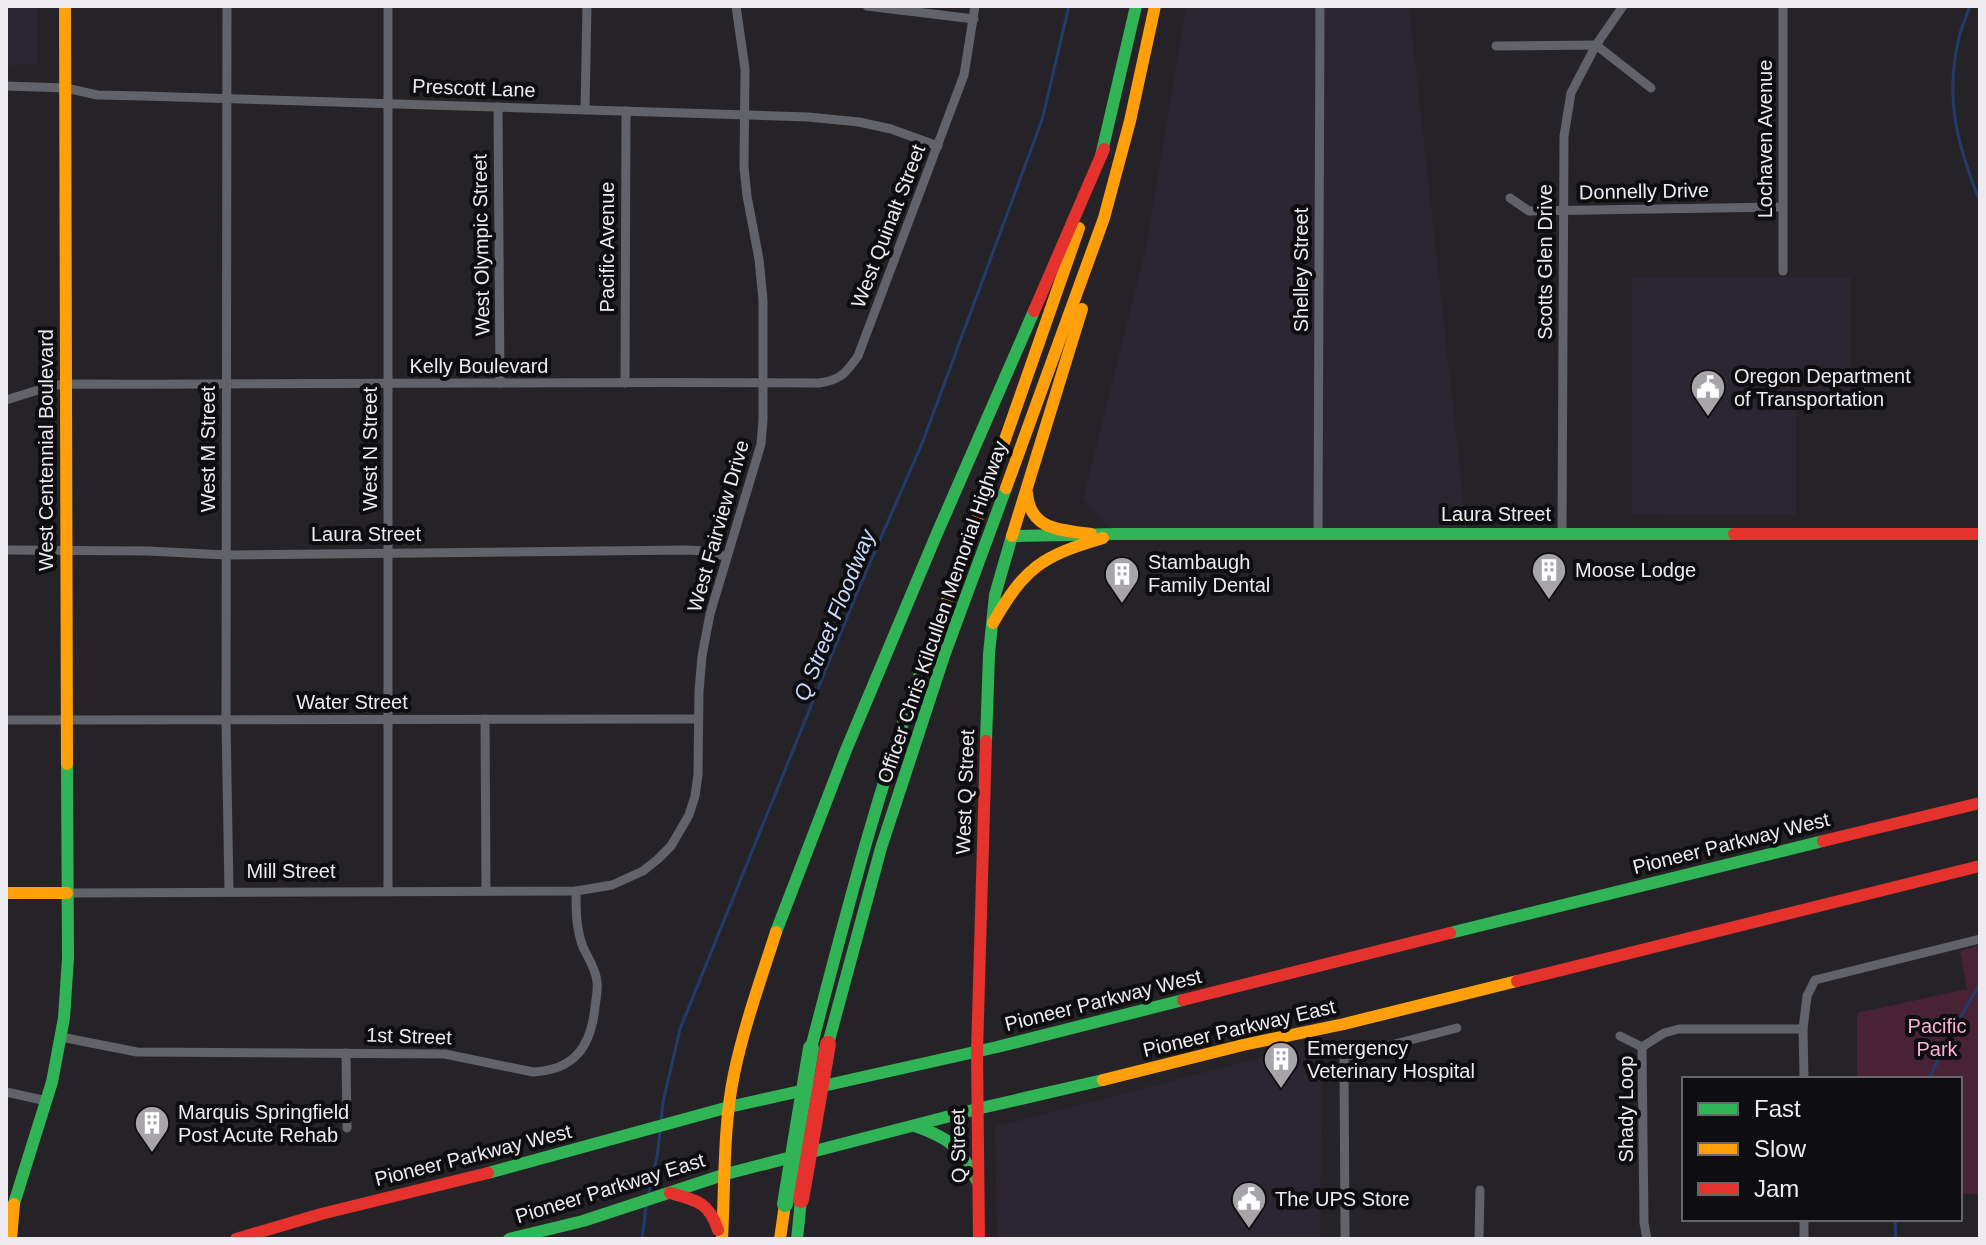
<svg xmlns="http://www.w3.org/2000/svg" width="1986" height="1245" font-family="Arial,sans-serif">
<rect width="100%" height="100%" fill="#262328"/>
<g fill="#2c2632">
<path d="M6,6H38V64L6,65Z"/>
<path d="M1186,6H1409L1467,534H1116L1083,499L1147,243Z"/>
<path d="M1632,277H1850V408L1796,410V515L1632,514Z"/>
<path d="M1322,1042L1320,1239H997L995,1127Z"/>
</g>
<path fill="#492236" d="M1980,945V1195L1960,1193V1079H1857V1013L1967,989L1960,951Z"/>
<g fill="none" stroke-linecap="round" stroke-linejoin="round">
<g stroke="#223b6a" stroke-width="3">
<path d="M1970,6C1966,18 1960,30 1958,42C1945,102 1958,146 1980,202"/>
<path d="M1929,1079L1948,1038L1980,984"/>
<path d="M661,1121L663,1102L680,1029L856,595L923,441L1042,120L1069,6"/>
<path d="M648,1196L657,1157L660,1132"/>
<path d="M1895,1219L1896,1239"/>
<path d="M642,1239L646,1207"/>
</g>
<g stroke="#62626a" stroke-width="9">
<path d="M227,6L226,721L229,891"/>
<path d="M388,6V891"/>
<path d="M867,6L974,19"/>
<path d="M1783,6V271"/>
<path d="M1496,46L1596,45L1651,88"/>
<path d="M6,86L66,88L97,95L143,96L808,117L859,122L891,129L938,146"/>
<path d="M498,107L500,383"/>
<path d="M585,110L587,6"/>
<path d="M1510,198L1529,211L1782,207"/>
<path d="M625,383L626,111"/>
<path d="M6,400L51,386L66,384C317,385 568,381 819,383C841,380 846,373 858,356L964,75L975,6"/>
<path d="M1562,534L1564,136L1571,93L1596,45L1623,6"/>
<path d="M1318,535L1320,6"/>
<path d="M6,550L148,551L226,555L686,550L707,551L727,557"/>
<path d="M485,719L486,890"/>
<path d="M6,720L698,719"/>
<path d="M67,893L576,891L612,885L643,871L658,859L671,846L689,815L695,796L698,775L699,691L702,656L710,614L761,444L763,420V300L759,259L747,196L744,167L745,69L736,6"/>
<path d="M1620,1036L1642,1047"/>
<path d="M61,1037L137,1052L445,1054L533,1072C575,1070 591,1046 595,1007C596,999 598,990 597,982C596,969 588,958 583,947C576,929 576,910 576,891"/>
<path d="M346,1053L347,1128"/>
<path d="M1804,1079L1803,1029L1807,996L1815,980L1980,939"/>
<path d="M6,1092L47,1101"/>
<path d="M1804,1219V1239"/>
<path d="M1345,1239L1344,1057L1457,1028"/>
<path d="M1479,1239L1480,1190"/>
<path d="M1647,1239L1644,1223L1642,1047L1664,1033L1679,1029H1803"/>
</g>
<g stroke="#30b455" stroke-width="12">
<path d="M1101,156L1136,6"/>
<path d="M1012,536L1116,534H1734"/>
<path d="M986,741L989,654L995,595L1012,536"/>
<path d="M776,932L846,750L935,538L1034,311"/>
<path d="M1450,933L1823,841"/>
<path d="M828,1044L881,848L944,656L1006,488"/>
<path d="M811,1048C847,909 883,770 934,635"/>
<path d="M915,1126C952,1139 959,1147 977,1181"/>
<path d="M488,1173L729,1107L997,1047L1183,1000"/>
<path d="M12,1210L52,1082L64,1018L68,958L67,764"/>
<path d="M509,1239L583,1221L726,1174L977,1109L1103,1080"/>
<path d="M797,1239L801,1200"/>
</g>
<g stroke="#ff9f0a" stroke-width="12">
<path d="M65,6L67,764"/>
<path d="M1006,488L1104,218L1130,121L1155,6"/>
<path d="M1027,493C1030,530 1060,530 1091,534"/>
<path d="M1012,536L1082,309"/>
<path d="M993,623C1025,567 1042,556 1103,538"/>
<path d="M934,635L966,551L1079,228"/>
<path d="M6,893H67"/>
<path d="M1103,1080L1243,1045L1344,1024L1517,981"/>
<path d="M11,1239L14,1204"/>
<path d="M722,1239C725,1184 723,1127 734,1074C744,1026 761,979 776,932"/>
<path d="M780,1239L785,1204"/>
</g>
<g stroke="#e5322d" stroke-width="12">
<path d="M1034,311L1104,149"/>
<path d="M1734,534H1980"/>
<path d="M1823,841L1980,803"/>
<path d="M1517,981L1980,866"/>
<path d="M1183,1000L1450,933"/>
<path d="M670,1193C696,1200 709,1202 718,1230"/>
<path d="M236,1239L321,1214L488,1173"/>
<path d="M979,1239L977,1052L986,741"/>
</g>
<path stroke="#30b455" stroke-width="16" d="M785,1204L811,1048"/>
<path stroke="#e5322d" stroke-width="16" d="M801,1200L828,1044"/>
</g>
<defs>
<g id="civic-pin" transform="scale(1.8)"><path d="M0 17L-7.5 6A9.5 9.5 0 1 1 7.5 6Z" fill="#a7a5aa" stroke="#0e0d10"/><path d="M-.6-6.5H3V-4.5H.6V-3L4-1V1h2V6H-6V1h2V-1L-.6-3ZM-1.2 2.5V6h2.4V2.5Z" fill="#fff"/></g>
<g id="building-pin" transform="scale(1.8)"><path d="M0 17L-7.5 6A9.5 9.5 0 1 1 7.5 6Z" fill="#a7a5aa" stroke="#0e0d10"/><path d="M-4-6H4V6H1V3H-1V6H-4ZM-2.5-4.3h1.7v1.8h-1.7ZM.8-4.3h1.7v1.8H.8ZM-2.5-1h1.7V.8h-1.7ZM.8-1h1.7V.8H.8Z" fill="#fff"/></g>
</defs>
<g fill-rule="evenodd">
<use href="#civic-pin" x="1708" y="387"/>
<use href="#building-pin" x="1549" y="570"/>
<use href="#building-pin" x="1122" y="574"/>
<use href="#building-pin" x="1281" y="1059"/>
<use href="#building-pin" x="152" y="1123"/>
<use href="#civic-pin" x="1249" y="1199"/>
</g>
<g text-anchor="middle" stroke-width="8" stroke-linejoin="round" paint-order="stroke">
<g font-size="20" fill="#edebf0" stroke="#0e0d10">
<text transform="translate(474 88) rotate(2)" y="7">Prescott Lane</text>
<text transform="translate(1765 139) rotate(-90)" y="7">Lochaven Avenue</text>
<text transform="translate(1644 191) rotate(-1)" y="7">Donnelly Drive</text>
<text transform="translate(888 226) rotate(-69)" y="7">West Quinalt Street</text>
<text transform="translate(481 245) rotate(-91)" y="7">West Olympic Street</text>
<text transform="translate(607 247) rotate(-90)" y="7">Pacific Avenue</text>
<text transform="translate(1545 262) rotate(-90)" y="7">Scotts Glen Drive</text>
<text transform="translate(1301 270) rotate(-90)" y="7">Shelley Street</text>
<text x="479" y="373">Kelly Boulevard</text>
<text transform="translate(208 449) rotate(-90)" y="7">West M Street</text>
<text transform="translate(370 449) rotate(-90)" y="7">West N Street</text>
<text transform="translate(46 450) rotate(-90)" y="7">West Centennial Boulevard</text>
<text x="1496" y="521">Laura Street</text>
<text transform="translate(718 526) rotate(-74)" y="7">West Fairview Drive</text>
<text x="366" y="541">Laura Street</text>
<text transform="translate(942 612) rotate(-71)" y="7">Officer Chris Kilcullen Memorial Highway</text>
<text x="352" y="709">Water Street</text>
<text transform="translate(965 792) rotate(-88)" y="7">West Q Street</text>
<text transform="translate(1731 843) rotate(-14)" y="7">Pioneer Parkway West</text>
<text x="291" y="878">Mill Street</text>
<text transform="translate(1103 1000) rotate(-14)" y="7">Pioneer Parkway West</text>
<text transform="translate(1239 1028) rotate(-13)" y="7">Pioneer Parkway East</text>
<text transform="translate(409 1036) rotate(2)" y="7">1st Street</text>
<text transform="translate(1626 1109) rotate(-90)" y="7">Shady Loop</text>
<text transform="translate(958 1146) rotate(-91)" y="7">Q Street</text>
<text transform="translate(473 1155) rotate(-14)" y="7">Pioneer Parkway West</text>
<text transform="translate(610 1188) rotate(-17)" y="7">Pioneer Parkway East</text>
</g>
<g font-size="20" fill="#edebf0" stroke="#0e0d10" text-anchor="start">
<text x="1734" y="383">Oregon Department<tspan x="1734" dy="23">of Transportation</tspan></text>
<text x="1148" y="569">Stambaugh<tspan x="1148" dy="23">Family Dental</tspan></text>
<text x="1575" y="577">Moose Lodge</text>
<text x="1307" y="1055">Emergency<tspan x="1307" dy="23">Veterinary Hospital</tspan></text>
<text x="178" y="1119">Marquis Springfield<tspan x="178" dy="23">Post Acute Rehab</tspan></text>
<text x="1275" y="1206">The UPS Store</text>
</g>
<g font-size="20" fill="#feb1d4" stroke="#0e0d10">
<text x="1937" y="1033">Pacific<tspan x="1937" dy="23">Park</tspan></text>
</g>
<g font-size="22" font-style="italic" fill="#c9dbfc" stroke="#0e0d10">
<text transform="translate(834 615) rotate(-68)" y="8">Q Street Floodway</text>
</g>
</g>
<rect width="1986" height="1245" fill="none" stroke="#edebf0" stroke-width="16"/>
<rect x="1682" y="1077" width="280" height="144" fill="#0e0d10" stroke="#67666a" stroke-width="2"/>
<rect x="1698" y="1103" width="40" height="12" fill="#30b455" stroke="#67666a" stroke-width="2"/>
<text x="1754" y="1117" font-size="24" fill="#edebf0">Fast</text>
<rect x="1698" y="1143" width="40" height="12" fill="#ff9f0a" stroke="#67666a" stroke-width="2"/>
<text x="1754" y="1157" font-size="24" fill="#edebf0">Slow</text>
<rect x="1698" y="1183" width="40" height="12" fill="#e5322d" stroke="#67666a" stroke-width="2"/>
<text x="1754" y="1197" font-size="24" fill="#edebf0">Jam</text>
</svg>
